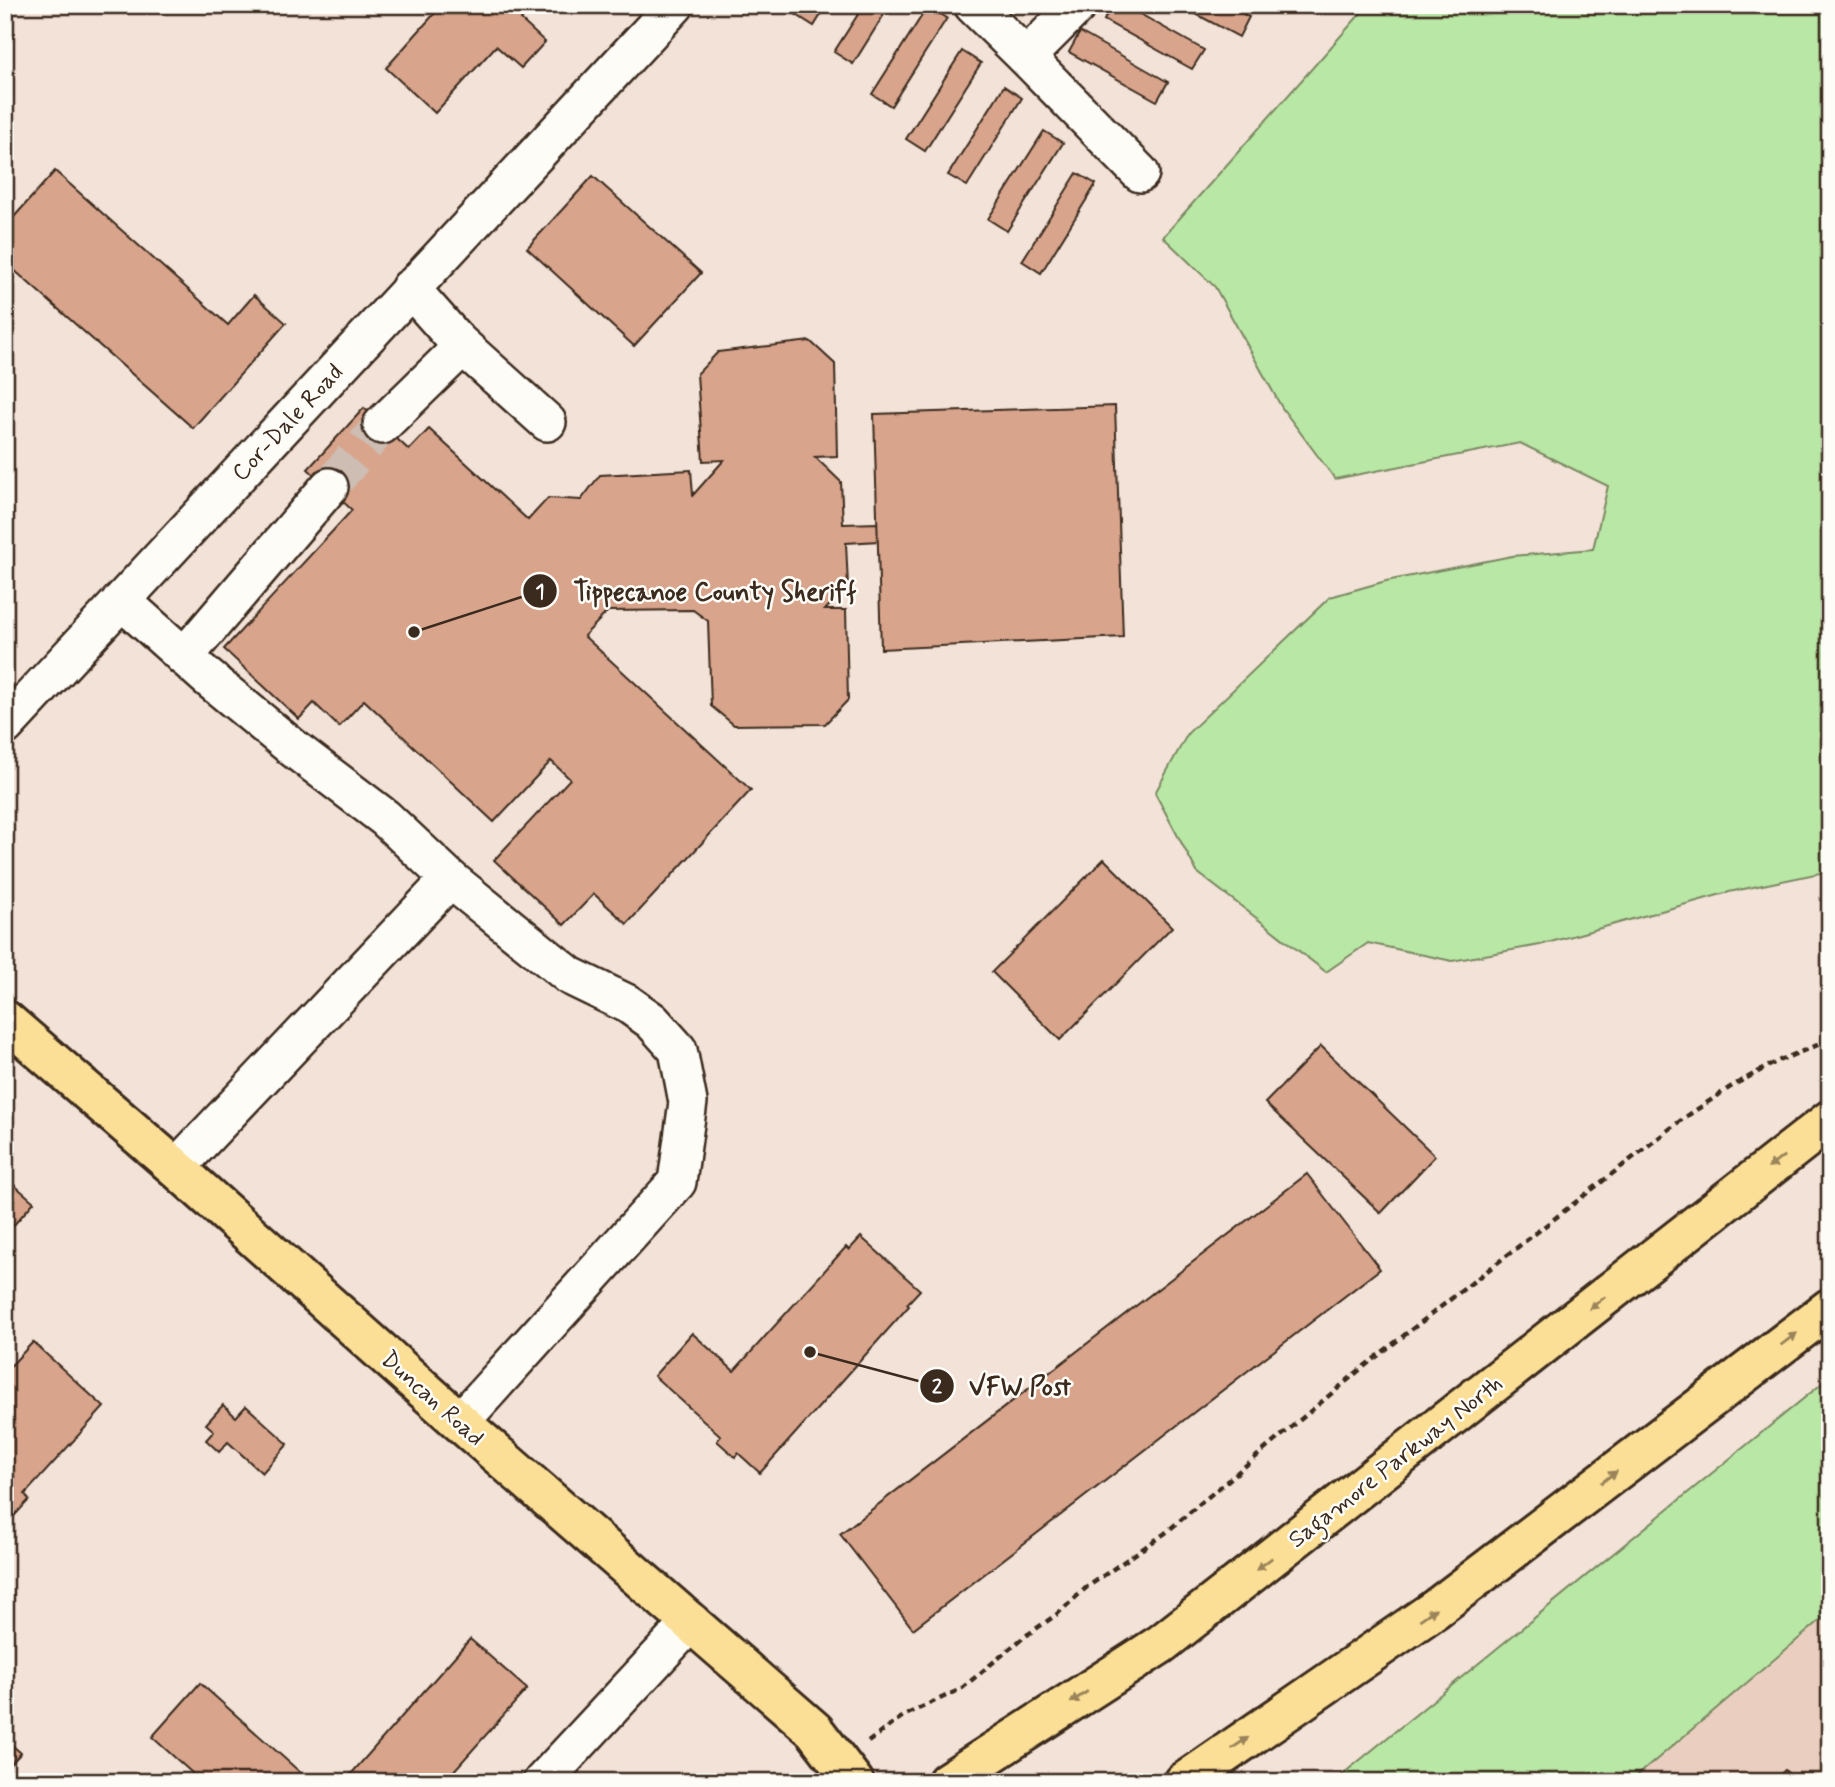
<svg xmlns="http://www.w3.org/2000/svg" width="1835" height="1787" font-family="Mynerve,sans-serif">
<rect width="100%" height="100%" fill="#f2e2d7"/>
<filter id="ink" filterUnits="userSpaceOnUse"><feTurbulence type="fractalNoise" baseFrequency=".0143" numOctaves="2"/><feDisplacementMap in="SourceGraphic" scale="14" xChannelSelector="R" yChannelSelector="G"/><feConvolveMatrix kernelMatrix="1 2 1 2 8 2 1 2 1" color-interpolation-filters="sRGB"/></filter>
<g filter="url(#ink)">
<path fill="#eacfc0" d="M1830,1612V1782H1630Z"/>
<g fill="#b9e7a5" stroke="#7a8862" stroke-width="2">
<path d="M1368,5H1830V871L1729,892L1540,945L1452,961L1368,943L1326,972L1197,872L1155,793L1188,733L1330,597L1386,581L1512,556L1593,549L1608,486L1520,443L1335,479L1282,408L1215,287L1163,237Z"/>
<path d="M1830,1377V1612L1630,1782H1333Z"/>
</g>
<g fill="#d8a48c" stroke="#3b2a1e" stroke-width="2">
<path d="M442,5H534L521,20L545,42L521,68L496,46L435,113L386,68Z"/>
<path d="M801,5H827L814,26L795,14Z"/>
<path d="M864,5H890L853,64L834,52Z"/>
<path d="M1112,5H1124L1204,50L1192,69L1104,20Z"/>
<path d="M1179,5H1227L1249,17L1239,37Z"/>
<path d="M928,6L947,18L891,106L872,94Z"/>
<path d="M1080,32L1168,82L1157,101L1069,52Z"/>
<path d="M962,51L981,63L925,151L906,139Z"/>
<path d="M1004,86L1022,98L967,186L948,175Z"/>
<path d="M1044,131L1063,143L1007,231L988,219Z"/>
<path d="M55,171L228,325L254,295L286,323L193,428L5,262V227Z"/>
<path d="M1077,173L1096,184L1041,273L1022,261Z"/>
<path d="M593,176L701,273L634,346L527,248Z"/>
<path d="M810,341L835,364L837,456L815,457L841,482L843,524L879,523V541L846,543L848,586L825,610H846L848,700L825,724L734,725L711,706L708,621L693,610L608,611L584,636L751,790L627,924L594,894L564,925L494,860L570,779L551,761L494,822L364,700L339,727L314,703L299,719L224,649L352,510L308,469L364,408L409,450L429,429L528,520L548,498L581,500L600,475L691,470L693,495L724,460L703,461L697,374L718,352Z"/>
<path d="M1115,406L1123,637L881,649L874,414Z"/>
<path d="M1104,859L1172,927L1060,1040L992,972Z"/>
<path d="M1321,1046L1435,1156L1381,1213L1265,1103Z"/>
<path d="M1307,1174L1380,1269L913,1629L840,1534Z"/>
<path d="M5,1177L34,1202L5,1235Z"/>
<path d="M861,1237L920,1290L907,1304L909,1306L760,1473L738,1453L735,1457L717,1441L721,1436L654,1376L692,1333L734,1371L846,1247L849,1250Z"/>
<path d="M33,1342L104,1407L25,1494L29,1500L5,1526V1372Z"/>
<path d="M223,1405L236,1417L246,1406L288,1444L262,1473L228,1442L219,1452L206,1440L214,1431L206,1424Z"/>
<path d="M470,1639L527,1689L444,1782H344Z"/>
<path d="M200,1683L311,1782H202L152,1737Z"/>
<path d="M5,1739L21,1753L5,1770Z"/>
<path d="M1785,1770L1796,1782H1772Z"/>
</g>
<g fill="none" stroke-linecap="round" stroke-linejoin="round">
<path stroke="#cdbdb2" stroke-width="37" stroke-dasharray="37 18" stroke-linecap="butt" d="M329,487L382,425"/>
<g stroke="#3b2a1e" stroke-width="42">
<g id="minor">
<path d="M973,5L1026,57L1140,173"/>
<path d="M1026,57L1078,5"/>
<path d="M457,341L547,422"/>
<path d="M382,425L458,351L457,341L410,288"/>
<path d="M122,601L207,677L293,748L385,818L450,879L570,976L628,1004L652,1021L678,1050L688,1102L677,1182L460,1422"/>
<path d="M184,657L329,487"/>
<path d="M5,726L675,5"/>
<path d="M176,1168L450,879"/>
<path d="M542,1782L691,1622"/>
</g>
</g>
<g stroke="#3b2a1e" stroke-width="44">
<path id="major" d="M5,1020L176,1168L460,1422L814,1730L854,1782"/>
</g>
<g stroke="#3b2a1e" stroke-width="44">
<g id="highway">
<path d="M947,1782L1161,1644L1830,1120"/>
<path d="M1184,1782L1434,1610L1830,1308"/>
</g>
</g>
<path stroke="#3b2a1e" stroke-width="4.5" stroke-dasharray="7 5" stroke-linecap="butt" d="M868,1742L903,1716L961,1689L1024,1637L1056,1615L1087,1587L1164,1534L1362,1368L1684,1118L1732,1086L1778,1061L1830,1040"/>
<use href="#minor" stroke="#fdfcf7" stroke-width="37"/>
<use href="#major" stroke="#fbdf96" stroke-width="38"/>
<use href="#highway" stroke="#fbdf96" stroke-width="38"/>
</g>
<defs><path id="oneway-solid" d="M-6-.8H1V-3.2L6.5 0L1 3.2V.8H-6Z" transform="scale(1.75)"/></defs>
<g fill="#9b845a">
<use href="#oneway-solid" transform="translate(1776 1162) rotate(142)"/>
<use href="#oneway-solid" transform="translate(1597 1303) rotate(142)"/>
<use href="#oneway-solid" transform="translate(1789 1339) rotate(-37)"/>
<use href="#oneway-solid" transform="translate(1609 1477) rotate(-37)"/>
<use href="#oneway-solid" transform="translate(1264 1564) rotate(142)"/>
<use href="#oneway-solid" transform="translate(1428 1614) rotate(-35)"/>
<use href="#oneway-solid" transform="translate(1079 1697) rotate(147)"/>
<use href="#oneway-solid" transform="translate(1240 1743) rotate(-34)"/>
</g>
</g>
<g text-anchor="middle" stroke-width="5" stroke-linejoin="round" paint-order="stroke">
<g font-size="24" fill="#3b2a1e" stroke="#fdfcf7">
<text transform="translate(287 422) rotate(-47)" y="8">Cor-Dale Road</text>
<text transform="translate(433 1398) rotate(42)" y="8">Duncan Road</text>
<text transform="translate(1395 1461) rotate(-38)" y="8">Sagamore Parkway North</text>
</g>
</g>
<path fill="none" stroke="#3b2a1e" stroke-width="2.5" d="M414 632L540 591M810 1352L937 1386"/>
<g fill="#3b2a1e" stroke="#fdfcf7" stroke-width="2.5">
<circle cx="414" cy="632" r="7"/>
<circle cx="810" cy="1352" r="7"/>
<circle cx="540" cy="591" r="18"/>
<circle cx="937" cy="1386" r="18"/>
</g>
<g font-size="21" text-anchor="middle" font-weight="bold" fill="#fff">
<text x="540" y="598">1</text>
<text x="937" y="1393">2</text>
</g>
<g font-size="26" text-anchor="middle" font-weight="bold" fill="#3b2a1e" stroke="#fdfcf7" stroke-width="5" stroke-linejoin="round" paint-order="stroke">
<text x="715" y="600">Tippecanoe County Sheriff</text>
<text x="1020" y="1395">VFW Post</text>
</g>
<rect width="1835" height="1787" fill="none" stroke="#fdfcf7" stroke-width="28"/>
<rect x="14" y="14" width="1807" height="1759" fill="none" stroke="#3b2a1e" stroke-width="2.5" filter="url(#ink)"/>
</svg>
